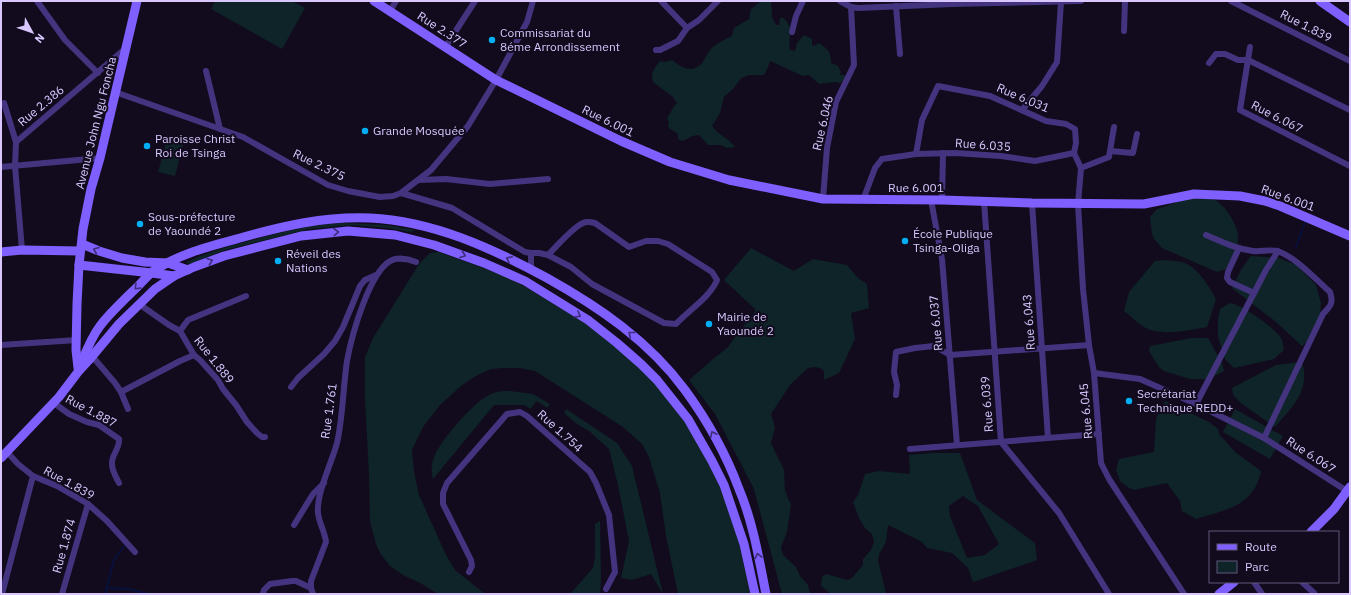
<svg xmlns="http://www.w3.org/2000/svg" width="1351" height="595" font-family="'IBM Plex Sans',sans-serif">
<rect width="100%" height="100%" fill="#120b1e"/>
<g fill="#0e2428" fill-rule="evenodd">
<path d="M215,1H292L305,8L282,49L211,9Z"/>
<path d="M761,1H771L772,17L776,25H779L780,18H783C796,28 787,39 790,50L795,51L797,43L804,35L812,39V46L816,45L818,43C828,48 831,52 831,63L838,66L841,72L840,75H844L846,77V79L840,83L835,82L819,84L809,75L803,76L770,61L768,67L764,75H749L741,78L734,88L724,97L720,113L712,126C718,135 729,138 735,147L727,148L721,145H708L699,135C692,135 688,139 682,141L678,139V134L669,128L668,126L669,122L667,118C671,113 673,106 677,103L673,97L653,82C650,74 655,67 660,61L665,62L672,60C682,68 692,74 702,63C706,58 708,51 713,47C719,42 726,39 732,36L734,28L749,19L751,9Z"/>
<path d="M168,136L184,141L175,176L158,172Z"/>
<path d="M1190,198C1197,198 1205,197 1212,199C1223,201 1237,224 1238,235C1239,247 1233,258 1229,268L1217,272L1162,248L1154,239L1152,234L1150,217L1157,209Z"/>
<path d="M341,223L387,225L415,230L411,232L387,228L353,225L309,229L225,250L189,264L187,263V262C210,251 233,245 257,239C285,231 312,225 341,223Z"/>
<path d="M751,248L794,271L813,259L847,265L858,278L867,284L869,308L851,313L855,339L839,373L824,380V372L822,369L816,367L808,368L790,385L771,414L775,427L771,443L784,470L785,490L788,499L791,504L787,532L781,547L783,555L796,567L800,576L808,585L810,594H782L754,489L715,414L689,380L713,359L727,348L756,310L724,280Z"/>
<path d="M439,252C461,261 483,267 504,276C523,285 540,295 557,306C579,319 601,332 620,348C670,392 704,444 728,506C739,534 744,565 750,594H678L666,536L660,493L649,457L642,444L623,427L535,371L520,368H503L491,369L474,377L461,386L440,405L423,427L412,450L414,471L419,495L446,555L455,570L485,594H438L422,584L403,575L390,566L380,553L376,544L370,521L369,474L365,399V357L373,338L419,264L430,253Z"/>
<path d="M1251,256L1279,258L1296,265L1316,285L1321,303L1320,315L1311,338L1302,346L1276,322L1232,288L1242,268Z"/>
<path d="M1166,260C1172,261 1177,261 1182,262C1197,266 1209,286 1216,299L1207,327C1190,330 1159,337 1144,327C1137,323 1131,316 1124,311L1129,292L1155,261Z"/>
<path d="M1230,303C1242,305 1274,327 1281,338C1283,341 1283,346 1284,350L1274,359L1234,368L1225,359L1218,337V320L1220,309Z"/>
<path d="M1192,338H1208L1222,363L1224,371L1208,379H1190L1164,371L1159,367L1149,351L1150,346Z"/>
<path d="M1299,362L1303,365C1309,393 1291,408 1275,427L1242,404L1233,395L1232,388L1276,365Z"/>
<path d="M510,391L533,394L550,404L547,408L537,401L530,409L525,405H494L433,479C431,471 431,463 435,455C441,440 474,402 489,395C496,391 503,391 510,391Z"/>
<path d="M1165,401L1209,422L1218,429L1219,434L1235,452L1261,471C1254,506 1226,510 1196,519L1182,511L1180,501L1167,483L1134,490L1129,488L1120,481L1116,470L1119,459L1154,452L1156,419Z"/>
<path d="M566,409L617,443L632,466L663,594L651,574L632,580L621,578L629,541L618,485L609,449L589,431L577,424L564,413Z"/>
<path d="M1235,409L1283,436L1270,459L1223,432Z"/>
<path d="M932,453H960L977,500L1035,543L1037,560L973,582L968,568L952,553L927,548L922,542L888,525L886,542L879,554L878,560L886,594H831L821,586L822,577L826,574L848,580L852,578L863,565V559L871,550L874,542L872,534L865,528L859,518L853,502L858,495L865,474L879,471L910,474L909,455ZM963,496L978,506L999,544L985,555L967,558L950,516L949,506Z"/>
<path d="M600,521L601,579L600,594H570L593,568L595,557V524Z"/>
</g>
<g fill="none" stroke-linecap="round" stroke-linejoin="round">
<g stroke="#07103b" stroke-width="2">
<path d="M1296,247L1305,222"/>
<path d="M107,588L129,589L148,594"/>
<path d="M105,594L114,560L124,546"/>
</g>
<g stroke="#44347f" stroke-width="6">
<path d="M37,1L65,40L98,73"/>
<path d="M661,1L687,28"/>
<path d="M840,1L851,7L858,8L952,4L1081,1"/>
<path d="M1231,1L1350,61"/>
<path d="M896,6L900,54"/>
<path d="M390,11L396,1"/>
<path d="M1124,31L1125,1"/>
<path d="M792,32L796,16L803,1"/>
<path d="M446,46L475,1"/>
<path d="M1250,47L1240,110L1350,166"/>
<path d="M656,50H660L678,41L687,28L699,20L718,1"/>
<path d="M1209,63L1216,54H1225L1238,60H1248L1350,110"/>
<path d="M206,71L220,129"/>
<path d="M115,92L243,137L328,185L348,191L369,195L380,197L393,196L401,193L431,170L468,126L496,80L527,22L533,1"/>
<path d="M4,103L16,142L15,166L22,250"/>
<path d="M1022,110L1042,86L1057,62L1061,2"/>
<path d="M16,142L126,48"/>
<path d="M1110,151L1133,153L1137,134"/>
<path d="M916,154L922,120L938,86L990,96L1046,121L1066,124L1075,129L1076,143L1074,153"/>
<path d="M1,167L100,158"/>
<path d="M1081,168L1109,157L1114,127"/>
<path d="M419,180L446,179L490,184L548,179"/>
<path d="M401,193L452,208L525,252L531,253H539L548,255L571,267L592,284L664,323L676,324C688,311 711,296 717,280L712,272L668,244L658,241H646L629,247L595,223C591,222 587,221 583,223C572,228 557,246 548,255"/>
<path d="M823,199L827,148L836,102L854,65L851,7"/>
<path d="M863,200L875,168L882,159L916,154L955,153L1001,156L1035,161L1074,153L1081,168L1078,204L1083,289L1089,345L1094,373L1101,463L1109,479L1184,594"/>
<path d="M931,200L942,259L957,445"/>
<path d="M942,200L943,153"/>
<path d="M984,201L1001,442L1059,513L1109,594"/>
<path d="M1032,203L1048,438"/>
<path d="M1206,235C1222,242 1236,249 1253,251C1261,252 1269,249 1277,251C1296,257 1315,279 1330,292C1334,304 1330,306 1323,314L1264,438"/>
<path d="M1239,248L1228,272L1227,278L1230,282L1254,293"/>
<path d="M531,270V253"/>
<path d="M139,304L169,325L180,331L194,355L200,360L218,380L223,389L236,405L247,422L257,433L262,437H265"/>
<path d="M180,331L188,320L246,296"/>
<path d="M1,345L77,340"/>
<path d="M92,356L115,383L121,392L128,409"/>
<path d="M1094,373L1140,379L1196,404L1264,438L1347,491"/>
<path d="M291,387L298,378L324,354L335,341L343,327L360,286L365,280L376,275"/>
<path d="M121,392L180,361L194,355"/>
<path d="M896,395L897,385L894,372L896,352L915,348L934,346L950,355L1089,345"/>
<path d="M54,403L69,414L87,422L99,425L119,439C120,449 111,455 112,464C112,471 116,477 119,483"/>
<path d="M1196,404L1266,270L1278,251"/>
<path d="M910,449L1099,434"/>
<path d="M7,452L18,464L33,476L57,486L88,504L107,521L135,552"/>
<path d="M294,525L313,494L324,483"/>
<path d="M469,572L472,566L471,560L443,504V493L447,483L507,414L520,412L527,416L590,472L596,483L609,515L615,572L606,589"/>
<path d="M1254,582L1262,594"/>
<path d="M1302,582L1314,593"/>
<path d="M2,594L33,476"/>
<path d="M62,594L88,504"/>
<path d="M263,594L264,590L270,584L292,581H296L311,588"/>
<path d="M313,594L311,588V581L326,542C325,532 319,523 318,513C316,494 332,462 337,443C343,416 343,388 347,361C351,339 370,265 395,259C402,258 409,259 416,262"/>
</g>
<g stroke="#805fff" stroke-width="9">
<path d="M374,1L496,80L621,141L670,162L729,180L823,199L942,200L1032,203L1144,204L1194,194L1240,196L1265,201L1280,206L1350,236"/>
<path d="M1320,1L1350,22"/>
<path d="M82,244L99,251L122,258L145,262L168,263L188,270"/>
<path d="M1,252L22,250L80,251"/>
<path d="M79,265L152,273L174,276"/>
<path d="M78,368L76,350L77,304L79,265L83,229L91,189L100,158L137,1"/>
<path d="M79,369C85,354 90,339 100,326C109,314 121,303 132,292C139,286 145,278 152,272C178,254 210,246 240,238C283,226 325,216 370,218C433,221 492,248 547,278C599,307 649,341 685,390C707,420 726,454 739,489C753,522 759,559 766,594"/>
<path d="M1,458L59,397L78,372L89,360L119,324L155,289L174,276L194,267L224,256L301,236L348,231L395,235L434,245L484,263L525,281L588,320L617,343L641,364L657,380L688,419L712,461L724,485L744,544L755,594"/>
<path d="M1311,532L1334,509L1350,487"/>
<path d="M1219,594L1234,582"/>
</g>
</g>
<defs><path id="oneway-chevron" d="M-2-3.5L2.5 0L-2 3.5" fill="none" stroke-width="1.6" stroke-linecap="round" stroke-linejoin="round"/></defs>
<g stroke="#3e2d78">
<use href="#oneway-chevron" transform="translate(336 232) rotate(-3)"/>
<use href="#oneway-chevron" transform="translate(96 250) rotate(-158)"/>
<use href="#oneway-chevron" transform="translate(463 255) rotate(20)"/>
<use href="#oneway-chevron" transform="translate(509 259) rotate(-153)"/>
<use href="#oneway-chevron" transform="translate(210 261) rotate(-20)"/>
<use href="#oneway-chevron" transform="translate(137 287) rotate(135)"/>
<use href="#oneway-chevron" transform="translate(578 315) rotate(29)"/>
<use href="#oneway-chevron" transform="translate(631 334) rotate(-141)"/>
<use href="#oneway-chevron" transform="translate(713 434) rotate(-117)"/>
<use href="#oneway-chevron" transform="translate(758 556) rotate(-102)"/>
</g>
<g fill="#00aff3" stroke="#120b1e" stroke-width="1.5">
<circle cx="492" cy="40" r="4"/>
<circle cx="365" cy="131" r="4"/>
<circle cx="147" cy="146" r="4"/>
<circle cx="140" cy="224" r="4"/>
<circle cx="905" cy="241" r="4"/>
<circle cx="278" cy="261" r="4"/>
<circle cx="709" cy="324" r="4"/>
<circle cx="1129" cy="401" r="4"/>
</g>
<g text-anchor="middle" stroke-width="4" stroke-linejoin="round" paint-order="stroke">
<g font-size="12" fill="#d8c8ff" stroke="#120b1e">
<text transform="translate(1306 26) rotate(27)" y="4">Rue 1.839</text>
<text transform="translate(442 30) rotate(33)" y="4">Rue 2.377</text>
<text transform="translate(1023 98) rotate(23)" y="4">Rue 6.031</text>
<text transform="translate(41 106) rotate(-40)" y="4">Rue 2.386</text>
<text transform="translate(1277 117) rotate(27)" y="4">Rue 6.067</text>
<text transform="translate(608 121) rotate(26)" y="4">Rue 6.001</text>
<text transform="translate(96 123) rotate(-76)" y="4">Avenue John Ngu Foncha</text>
<text transform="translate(823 123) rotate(-77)" y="4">Rue 6.046</text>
<text transform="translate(983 145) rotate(4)" y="4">Rue 6.035</text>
<text transform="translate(319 165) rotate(26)" y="4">Rue 2.375</text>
<text x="916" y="192">Rue 6.001</text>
<text transform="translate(1288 198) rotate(20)" y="4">Rue 6.001</text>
<text transform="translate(1029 322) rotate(-94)" y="4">Rue 6.043</text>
<text transform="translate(936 323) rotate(-95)" y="4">Rue 6.037</text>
<text transform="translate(214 360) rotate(52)" y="4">Rue 1.889</text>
<text transform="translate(987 404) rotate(-94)" y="4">Rue 6.039</text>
<text transform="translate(91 411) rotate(28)" y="4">Rue 1.887</text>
<text transform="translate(329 411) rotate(-82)" y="4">Rue 1.761</text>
<text transform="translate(1086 411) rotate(-95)" y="4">Rue 6.045</text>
<text transform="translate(560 431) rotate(42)" y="4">Rue 1.754</text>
<text transform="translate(1311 455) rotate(33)" y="4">Rue 6.067</text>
<text transform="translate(69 483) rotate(29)" y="4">Rue 1.839</text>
<text transform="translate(64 546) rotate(-74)" y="4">Rue 1.874</text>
</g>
<g font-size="12" fill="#d8c8ff" stroke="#120b1e" text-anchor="start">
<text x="500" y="37">Commissariat du<tspan x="500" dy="14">8éme Arrondissement</tspan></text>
<text x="373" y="135">Grande Mosquée</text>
<text x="155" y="143">Paroisse Christ<tspan x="155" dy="14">Roi de Tsinga</tspan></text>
<text x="148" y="221">Sous-préfecture<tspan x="148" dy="14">de Yaoundé 2</tspan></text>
<text x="913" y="238">École Publique<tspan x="913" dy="14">Tsinga-Oliga</tspan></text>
<text x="286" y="258">Réveil des<tspan x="286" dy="14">Nations</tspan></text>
<text x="717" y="321">Mairie de<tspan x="717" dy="14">Yaoundé 2</tspan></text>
<text x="1137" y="398">Secrétariat<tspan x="1137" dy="14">Technique REDD+</tspan></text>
</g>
</g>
<rect width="1351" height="595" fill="none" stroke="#d8c8ff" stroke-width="4"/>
<rect x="1209" y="531" width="130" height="52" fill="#120b1e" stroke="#615778"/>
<rect x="1217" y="544" width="20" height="6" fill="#805fff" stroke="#615778"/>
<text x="1245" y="551" font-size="12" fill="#d8c8ff">Route</text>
<rect x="1217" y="561" width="20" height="12" fill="#0e2428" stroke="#615778"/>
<text x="1245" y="571" font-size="12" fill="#d8c8ff">Parc</text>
<g transform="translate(32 32) rotate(130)" stroke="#120b1e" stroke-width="3" paint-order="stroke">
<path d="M0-3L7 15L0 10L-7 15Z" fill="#d8c8ff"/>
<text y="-6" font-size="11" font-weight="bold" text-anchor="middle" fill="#d8c8ff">N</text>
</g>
</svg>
